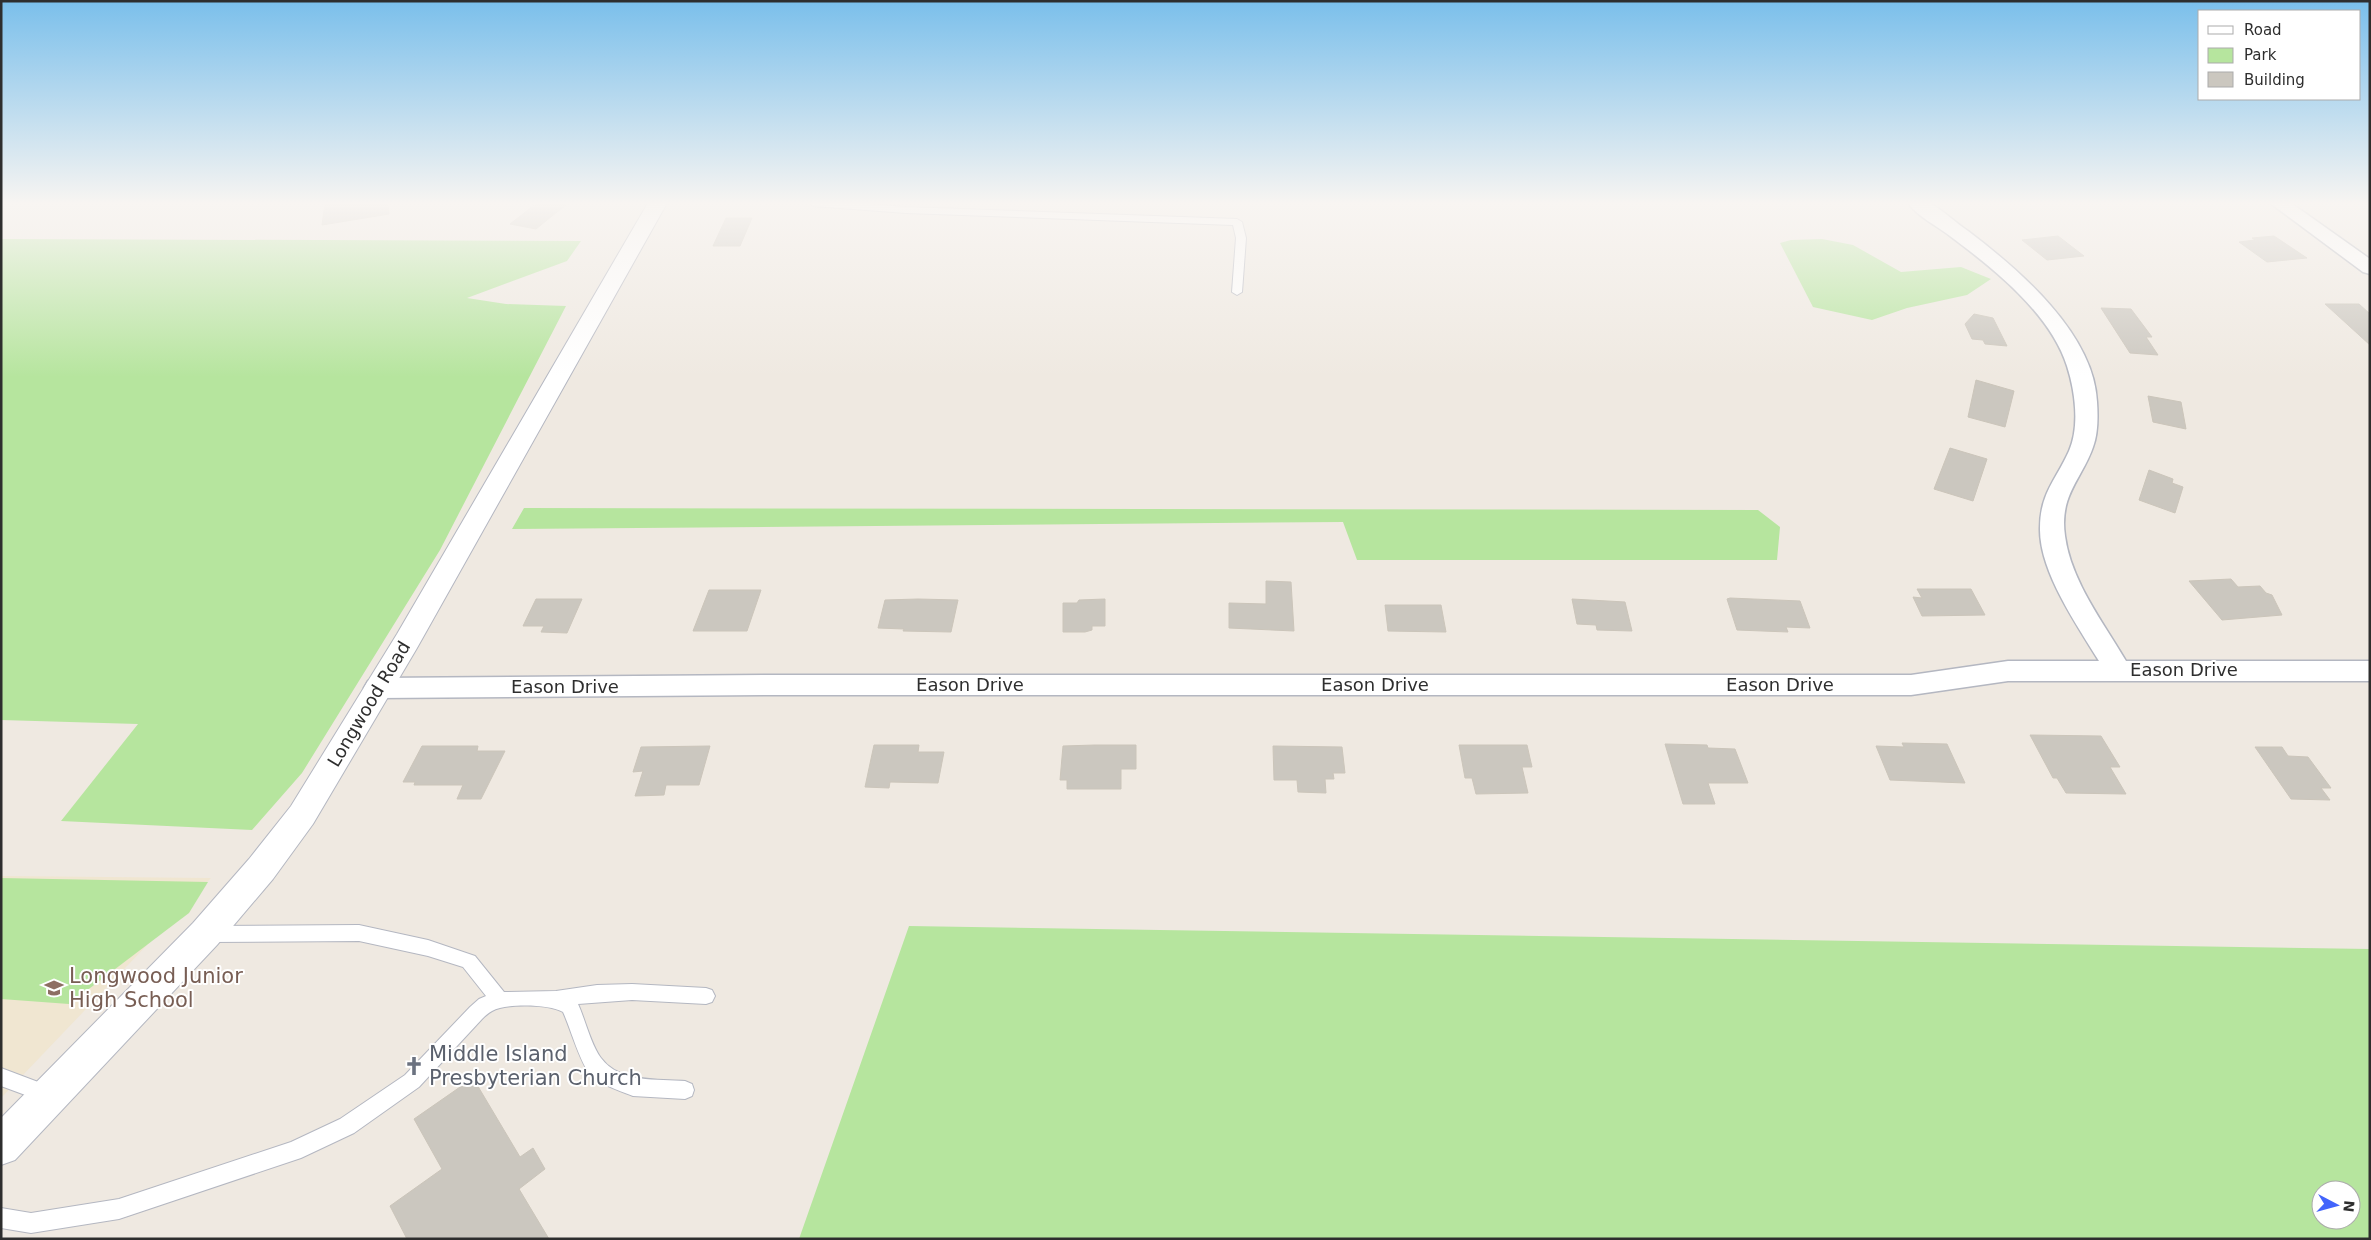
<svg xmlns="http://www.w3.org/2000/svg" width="2371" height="1240" font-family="'DejaVu Sans',sans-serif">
<rect width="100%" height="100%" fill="#efe9e1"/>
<path fill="#f0e6d1" d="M1,876L211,878L1,1098Z"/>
<g fill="#b6e59e" fill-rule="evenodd">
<path d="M1,239L581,241L567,261L467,298L506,304L566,306L440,550L302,773L252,830L61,821L138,724L1,720Z"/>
<path d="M1822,239L1853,245L1901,272L1961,267L1991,279L1967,295L1907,308L1872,320L1813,307L1780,243L1791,240Z"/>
<path d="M524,508L1758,510L1780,527L1777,560H1357L1343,522L512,529Z"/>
<path d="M1,878L208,882L189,913L69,1004L1,999Z"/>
<path d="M909,926L2370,949V1239H799ZM2321,1190H2351V1220H2321Z"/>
</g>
<g fill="#cbc7bf" stroke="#cbc5ba">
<path d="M325,203H388L389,214L322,225Z"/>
<path d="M537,203H568L536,229L510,224Z"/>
<path d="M726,218H752L740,246H713Z"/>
<path d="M2058,236L2084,256L2047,260L2022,240Z"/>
<path d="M2274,236L2307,258L2267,262L2239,242L2255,240L2252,238Z"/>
<path d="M2325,304H2359L2370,314V345Z"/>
<path d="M2101,308L2131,309L2152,337H2146L2158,355L2130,353Z"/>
<path d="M1974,314L1993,318L2007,346L1985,344L1983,340L1972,339L1965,324Z"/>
<path d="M1976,380L2014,391L2005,427L1968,417Z"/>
<path d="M2148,396L2181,402L2186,429L2153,422Z"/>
<path d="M1950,448L1987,459L1973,501L1934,489Z"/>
<path d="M2149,470L2173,479L2172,483L2183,487L2175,513L2139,500Z"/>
<path d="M2231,579L2238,587L2260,586L2266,593L2272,595L2282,615L2222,620L2189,581Z"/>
<path d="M1266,581L1291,582L1294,631L1229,628V603L1266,604Z"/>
<path d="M1917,589H1971L1985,615L1922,616L1913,597L1922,598Z"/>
<path d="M709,590H761L747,631H693Z"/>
<path d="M1730,598L1800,601L1810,628L1786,627L1788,632L1737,630L1727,599Z"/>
<path d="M536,599H582L567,633L541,632L544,626H523Z"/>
<path d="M918,599L958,600L951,632L903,631L904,629L878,628L885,600Z"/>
<path d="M1105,599V626H1092V630L1085,632H1063V603H1077L1079,600Z"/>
<path d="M1572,599L1625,602L1632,631L1597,630L1596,625L1577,624Z"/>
<path d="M1385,605H1441L1446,632L1388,631Z"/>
<path d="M2030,735L2101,736L2120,767H2110L2126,794L2066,793L2057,778H2053Z"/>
<path d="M1902,743L1947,744L1965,783L1890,780L1876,746L1904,747Z"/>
<path d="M1665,744L1707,745L1708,748L1735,749L1748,783H1708L1715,804H1683Z"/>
<path d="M874,745H919L918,752H944L938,783L890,782L889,788L865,787Z"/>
<path d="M1095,745H1136V769H1121V789H1067V780H1060L1063,746Z"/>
<path d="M1459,745H1527L1532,767H1522L1528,793L1476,794L1472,778H1465Z"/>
<path d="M422,746H478L477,751H505L481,799H457L463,785H414L415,782H403Z"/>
<path d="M710,746L699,785H666L664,795L635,796L643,771L633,772L641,747Z"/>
<path d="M1273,746L1342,747L1345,773H1333L1334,779H1325L1326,793L1298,792L1297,780H1274Z"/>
<path d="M2255,747H2282L2288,756L2308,757L2331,788H2321L2330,800L2291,799Z"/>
<path d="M473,1078L520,1157L533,1148L545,1169L519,1189L549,1239H407L390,1206L442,1169L414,1119Z"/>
</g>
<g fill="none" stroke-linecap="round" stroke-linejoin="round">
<g stroke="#b4b7c1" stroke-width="2">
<g id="lane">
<path d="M808,203H856L906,207L1237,219L1242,222L1246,238L1242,292L1237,295L1232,292L1236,238L1233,225L906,213L813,206Z"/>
<path d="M359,925L428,940L475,956L504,992L556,991L597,985L632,984L706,988L712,990L715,996L712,1002L706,1004L632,1000L578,1004C585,1019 591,1045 601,1058C619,1083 658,1079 685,1081L692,1084L694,1090L692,1096L685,1099L633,1096C618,1090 598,1084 588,1071C579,1059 570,1027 563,1012C549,1004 507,1003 492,1011C488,1013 485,1016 482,1019L419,1087L354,1133L301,1158L119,1219L31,1233L1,1228V1208L31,1213L119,1199L291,1142L340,1119L405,1075L470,1007L479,999L486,996L463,967L428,956L359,941L208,942L202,939L200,934L202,929L208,926Z"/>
<path d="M1,1068L54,1088L56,1094L54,1100L47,1103L1,1086Z"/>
</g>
</g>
<g stroke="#b4b7c1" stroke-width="3">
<g id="street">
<path d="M1908,203C1915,203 1925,202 1931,204C1944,211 1956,223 1968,231C2018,269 2094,333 2097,402C2098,416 2098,434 2093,447C2082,479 2059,495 2065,536C2071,581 2103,622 2126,661H2370V681H2008L1911,695H767L378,698L368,695L364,688L368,681L378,678L767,675H1911L2008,661H2099C2077,625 2039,571 2040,528C2040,493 2056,480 2069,451C2080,426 2075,391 2067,366C2050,313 1993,268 1950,236C1937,226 1917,216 1908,203Z"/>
<path d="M2270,203H2291L2370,259V274L2363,272Z"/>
</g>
</g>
<g stroke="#b4b7c1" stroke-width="2">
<path id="secondary" d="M648,203H667L417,648L313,824L273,879L217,945L15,1160L1,1165V1118L193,923L249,859L291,806L397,634Z"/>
</g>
<use href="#lane" fill="#fff" fill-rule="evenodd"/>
<use href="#street" fill="#fff" fill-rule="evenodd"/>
<use href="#secondary" fill="#fff" fill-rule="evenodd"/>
</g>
<linearGradient id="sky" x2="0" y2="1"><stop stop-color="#7abfeb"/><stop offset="0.54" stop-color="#f8f5f2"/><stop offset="1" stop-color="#f8f5f2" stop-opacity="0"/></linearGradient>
<rect width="2371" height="377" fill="url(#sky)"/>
<defs>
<g id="school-bare" transform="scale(1.5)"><path d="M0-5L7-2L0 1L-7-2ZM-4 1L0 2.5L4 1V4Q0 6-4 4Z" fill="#8d6e63" stroke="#fff" stroke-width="2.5" paint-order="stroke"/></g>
<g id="church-bare" transform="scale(1.5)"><path d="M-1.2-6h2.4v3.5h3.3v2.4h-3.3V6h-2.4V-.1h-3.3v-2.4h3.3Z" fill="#6b7280" stroke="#fff" stroke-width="2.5" paint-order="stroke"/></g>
</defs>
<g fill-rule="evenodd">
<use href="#school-bare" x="54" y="988"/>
<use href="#church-bare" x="414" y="1066"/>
</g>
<g text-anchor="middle" stroke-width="4" stroke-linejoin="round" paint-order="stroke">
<g font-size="18" fill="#2e2e2e" stroke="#fff">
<text x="2184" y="676">Eason Drive</text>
<text x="970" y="691">Eason Drive</text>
<text x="1375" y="691">Eason Drive</text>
<text x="1780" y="691">Eason Drive</text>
<text x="565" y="693">Eason Drive</text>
<text transform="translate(369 704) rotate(-59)" y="6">Longwood Road</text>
</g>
<g font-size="21" fill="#785e54" stroke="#fff" text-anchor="start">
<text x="69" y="983">Longwood Junior<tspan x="69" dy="24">High School</tspan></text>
</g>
<g font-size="21" fill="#5b616d" stroke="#fff" text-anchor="start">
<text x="429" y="1061">Middle Island<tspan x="429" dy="24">Presbyterian Church</tspan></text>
</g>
</g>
<rect width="2371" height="1240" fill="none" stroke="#2e2e2e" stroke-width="5"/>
<rect x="2198" y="10" width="162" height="90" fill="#ffffff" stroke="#ababab"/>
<rect x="2208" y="26" width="25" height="8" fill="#ffffff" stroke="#ababab"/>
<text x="2244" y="35" font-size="15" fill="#2e2e2e">Road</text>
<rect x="2208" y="48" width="25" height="15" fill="#b6e59e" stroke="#ababab"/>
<text x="2244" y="60" font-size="15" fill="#2e2e2e">Park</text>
<rect x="2208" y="72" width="25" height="15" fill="#cbc7bf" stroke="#ababab"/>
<text x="2244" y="85" font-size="15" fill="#2e2e2e">Building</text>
<g transform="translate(2336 1205) rotate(96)"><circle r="24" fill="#ffffff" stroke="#ababab"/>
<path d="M0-4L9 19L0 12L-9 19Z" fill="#4264fb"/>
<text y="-8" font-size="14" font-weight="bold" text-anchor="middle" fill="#2e2e2e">N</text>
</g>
</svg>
